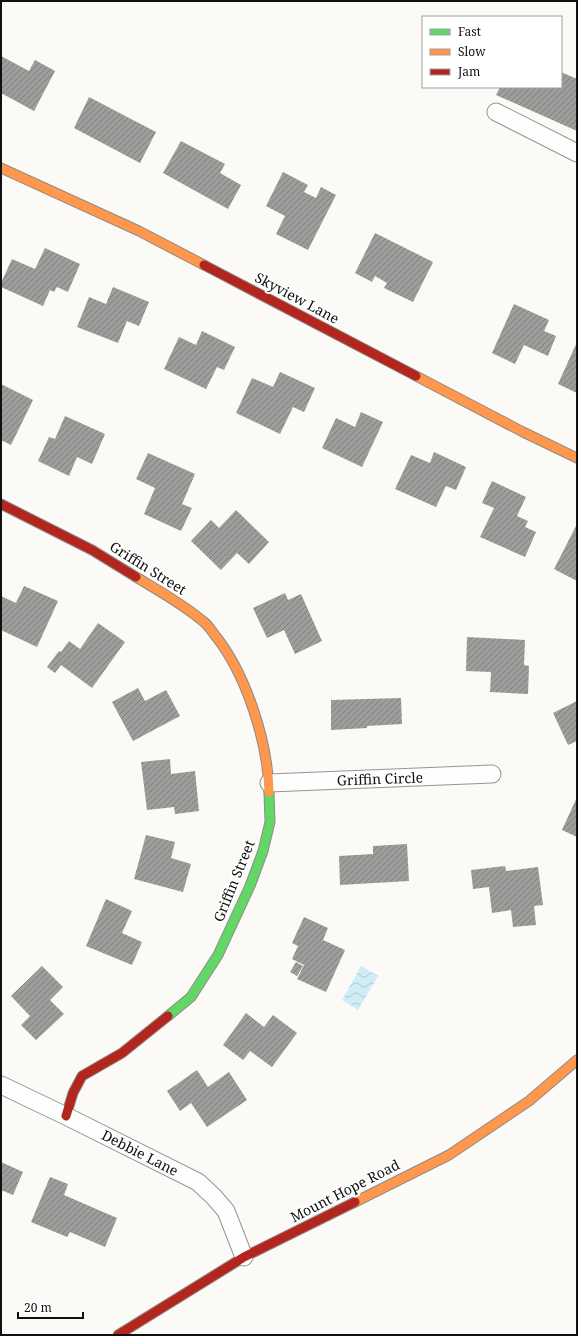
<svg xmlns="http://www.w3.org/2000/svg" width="578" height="1336" font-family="'Noto Serif',serif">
<defs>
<pattern id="water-waves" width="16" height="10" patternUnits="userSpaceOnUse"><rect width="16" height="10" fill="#ceedf5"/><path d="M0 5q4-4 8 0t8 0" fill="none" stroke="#b0cad1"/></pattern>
<pattern id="building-hatch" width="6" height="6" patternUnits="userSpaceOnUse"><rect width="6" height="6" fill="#9f9d9b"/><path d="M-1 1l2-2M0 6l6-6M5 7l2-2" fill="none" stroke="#807f7d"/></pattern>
</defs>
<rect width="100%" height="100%" fill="#fbfaf6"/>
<path fill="url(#water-waves)" d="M361,966L378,976L358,1010L342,1000Z"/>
<g fill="url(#building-hatch)">
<path d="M1,56L29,71L35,60L55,71L34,111L1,93Z"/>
<path d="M561,72L577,79V131L496,95L500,87H561Z"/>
<path d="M89,97L156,132L140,163L74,128Z"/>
<path d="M181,141L225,164L220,173L241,185L228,209L163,173Z"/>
<path d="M283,172L308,185L304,192L316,198L321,187L336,195L308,250L276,234L285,216L266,206Z"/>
<path d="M375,233L433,262L413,302L384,288L387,283L375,276L372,282L355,273Z"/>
<path d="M45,248L80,264L68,292L57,287L54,292L50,290L43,306L1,287V283L12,259L35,269Z"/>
<path d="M113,287L149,302L139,326L127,321L118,343L77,327L89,297L106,304Z"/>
<path d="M514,304L549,320L544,331L556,336L548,356L524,345L515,364L492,353Z"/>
<path d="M202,331L235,347L224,370L217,367L206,389L164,369L179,337L196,345Z"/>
<path d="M577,342V393L558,384Z"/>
<path d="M280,372L315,388L304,412L293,407L280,434L236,413L252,378L273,387Z"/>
<path d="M1,384L33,400L11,445L1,440Z"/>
<path d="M361,412L383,422L362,467L322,448L336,418L355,427Z"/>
<path d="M65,416L105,434L92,464L77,457L69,476L38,461L49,437L55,439Z"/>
<path d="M434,452L466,467L456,490L446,486L436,507L395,489L411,455L430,463Z"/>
<path d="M148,453L195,474L182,504L192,508L181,531L144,514L155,488L136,479Z"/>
<path d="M492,481L526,497L517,516L528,521L525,527L536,532L525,557L480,537L494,508L482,503Z"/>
<path d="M236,510L269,542L249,564L237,553L221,570L191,541L211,520L219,528Z"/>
<path d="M577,524V581L554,569Z"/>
<path d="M24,586L58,601L37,647L1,630V596L16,603Z"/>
<path d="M285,593L288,600L301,594L322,641L295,654L284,630L267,638L253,608Z"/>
<path d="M98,623L125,642L92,688L61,665L55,673L47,667L59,651L61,652L69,641L80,649Z"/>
<path d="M467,637L525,640L524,665L529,666L528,694L490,692L491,672L466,671Z"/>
<path d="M138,688L145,701L166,690L180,716L133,741L112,702Z"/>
<path d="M401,698L402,724L367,726V728L331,730V700Z"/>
<path d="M577,701V741L568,745L553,713Z"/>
<path d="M170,759L171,774L195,771L199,811L175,814L174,807L147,810L141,762Z"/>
<path d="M577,797V837L562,830Z"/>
<path d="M146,835L175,842L171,858L191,864L183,892L134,879Z"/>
<path d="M407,844L409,881L340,885L339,856L373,854V846Z"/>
<path d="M505,866L506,871L538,867L543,905L534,906L536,925L513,927L511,910L492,913L489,887L473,889L471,870Z"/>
<path d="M106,899L132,911L122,933L142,942L132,965L86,946Z"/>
<path d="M304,917L328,928L323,940L345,950L326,992L297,979L304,965L292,959L298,946L292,943Z"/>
<path d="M296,962L303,966L297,976L290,972Z"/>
<path d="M42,966L63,987L50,1000L64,1014L36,1040L21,1025L30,1016L11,996Z"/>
<path d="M246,1013L264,1027L273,1015L297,1033L272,1067L250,1051L243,1060L223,1045Z"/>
<path d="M197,1070L208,1087L229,1072L247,1100L207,1127L191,1103L180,1111L167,1091Z"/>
<path d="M1,1162L23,1172L13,1195L1,1190Z"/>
<path d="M50,1177L68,1184L64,1195L117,1218L105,1247L70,1232L67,1237L31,1222Z"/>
</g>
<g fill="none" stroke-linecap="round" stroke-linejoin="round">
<g stroke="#969594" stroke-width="19">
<g id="street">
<path d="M496,112L577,153"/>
<path d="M269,783L492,774"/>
<path d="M1,1085L66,1116L198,1182L214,1197L226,1211L244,1257"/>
</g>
</g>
<g stroke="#8c8c8a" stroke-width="11">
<path id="fast" d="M168,1016L191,997L218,955L250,886L263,851L270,822L269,792"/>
</g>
<g stroke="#8c8c8a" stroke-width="11">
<g id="slow">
<path d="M1,168L139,231L204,265"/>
<path d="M416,376L523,432L577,458"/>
<path d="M136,577C159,591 183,604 204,622C208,625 211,630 214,634C246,673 268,742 269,792"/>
<path d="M355,1202L449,1155L529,1101L577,1060"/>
</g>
</g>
<g stroke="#8c8c8a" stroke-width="11">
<g id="jam">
<path d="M204,265L416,376"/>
<path d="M1,504L92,550L136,577"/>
<path d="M66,1116L73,1093L82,1076L122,1053L168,1016"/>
<path d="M118,1335L244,1257L355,1202"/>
</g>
</g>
<use href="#street" stroke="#fefefe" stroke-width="17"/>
<use href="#fast" stroke="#63d668" stroke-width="9"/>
<use href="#slow" stroke="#ff974d" stroke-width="9"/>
<use href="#jam" stroke="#b3261e" stroke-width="9"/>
</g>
<g text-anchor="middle" stroke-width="4" stroke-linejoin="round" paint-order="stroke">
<g font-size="14" fill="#101010" stroke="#fff">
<text transform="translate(297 298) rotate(28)" y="5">Skyview Lane</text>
<text transform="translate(148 568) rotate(32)" y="5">Griffin Street</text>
<text transform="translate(380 779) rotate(-2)" y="5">Griffin Circle</text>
<text transform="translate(234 881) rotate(-68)" y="5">Griffin Street</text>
<text transform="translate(140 1153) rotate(27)" y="5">Debbie Lane</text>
<text transform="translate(345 1191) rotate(-27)" y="5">Mount Hope Road</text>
</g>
</g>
<rect width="578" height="1336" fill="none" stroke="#101010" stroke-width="4"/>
<rect x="422" y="16" width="140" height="72" fill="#ffffff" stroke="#9f9f9f"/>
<rect x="430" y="29" width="20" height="6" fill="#63d668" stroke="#9f9f9f"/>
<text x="458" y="36" font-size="12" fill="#101010">Fast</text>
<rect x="430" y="49" width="20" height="6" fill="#ff974d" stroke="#9f9f9f"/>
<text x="458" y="56" font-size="12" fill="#101010">Slow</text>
<rect x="430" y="69" width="20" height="6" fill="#b3261e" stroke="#9f9f9f"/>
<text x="458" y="76" font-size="12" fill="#101010">Jam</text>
<path d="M18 1312v6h65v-6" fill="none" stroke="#101010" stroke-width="2"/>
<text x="24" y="1312" font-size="12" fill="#101010" stroke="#ffffff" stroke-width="3" paint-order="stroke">20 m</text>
</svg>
